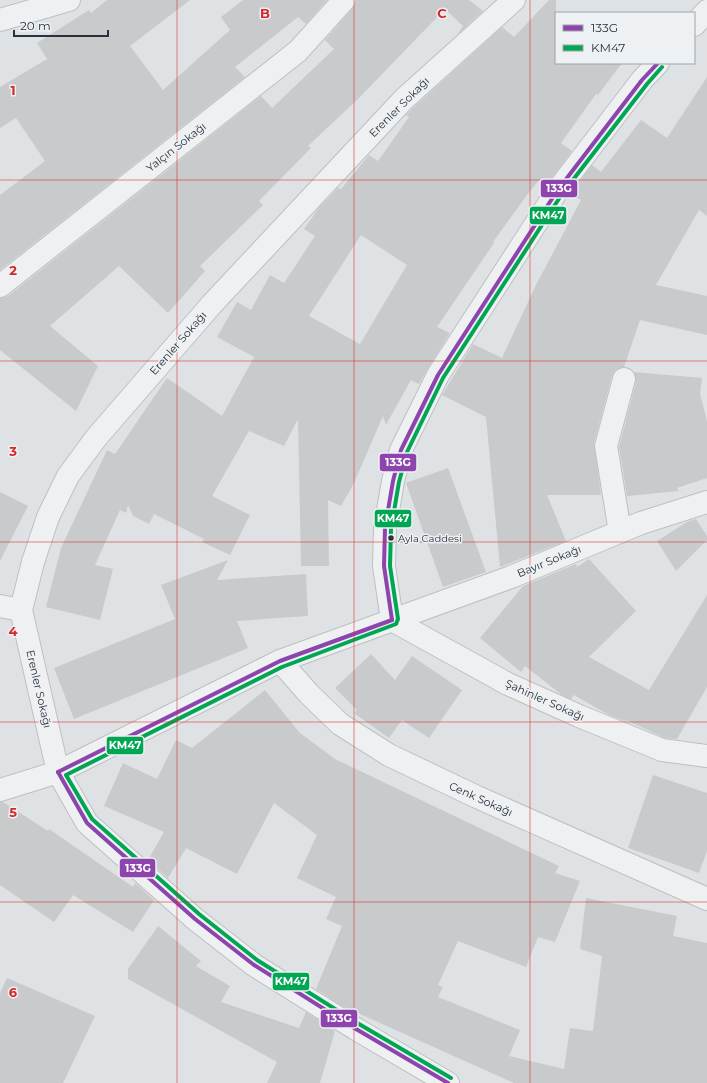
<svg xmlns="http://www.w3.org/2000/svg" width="707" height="1083" font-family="Montserrat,sans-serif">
<rect width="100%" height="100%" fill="#dfe2e4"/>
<g fill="#c8cacc" fill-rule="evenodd">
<path d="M107,0H190L130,46L163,90L230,30L221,17L243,0H327L306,24L298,17L235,67L245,77L0,270V195L45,161L16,118L0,128V87L47,59L37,43L89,10L91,13Z"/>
<path d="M356,0H469L483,11L457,35L463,26L445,9L358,99L308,146L311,148L259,201L263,205L200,266L205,271L168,313L119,266L50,326L98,366L76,411L0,350V298L8,296L261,96L272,108L334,49L325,40L353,8Z"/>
<path d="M549,0H556V63H622L598,95L596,94L561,143L572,151L548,183L540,179L527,195L493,242L494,243L437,327L450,333L428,368L419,384L411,380L386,425L383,416L353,485L341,506L328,500L329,566H301L298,419L284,446L249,431L212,496L250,515L230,555L202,542L204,539L154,514L149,524L133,516L128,505L126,513L120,510L95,565L113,569L100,620L46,607L61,548L107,450L115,454L167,378L222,416L254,357L217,337L237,302L251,310L270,275L284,283L315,236L304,229L318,209L338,188L341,189L369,155L378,161L409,117L406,115L413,108L502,27L514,37ZM361,235L407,265L360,344L309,316Z"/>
<path d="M707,77V216L699,210L656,285L707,296V335L640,320L624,367L615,370L612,376L594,443L601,495H547L566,541L500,567L486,417L442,395L473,344L502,358L536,285L581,200L570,194L592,165L601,172L641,120L667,138Z"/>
<path d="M634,372L702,378L700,394L707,421V478L677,488L679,491L627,496L619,447L636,382Z"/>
<path d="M448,468L486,572L443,587L406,483Z"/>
<path d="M0,492L28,506L0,561Z"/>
<path d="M696,519L707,536V540L676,571L657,541L687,522Z"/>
<path d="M589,559L636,611L589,657L649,690L707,595V687L677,739L665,738L626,720L625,721L609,715L574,695L571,699L562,695L525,666L521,672L480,638L523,586L576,564L577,567Z"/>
<path d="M228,560L217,580L306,574L308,616L237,621L248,648L74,719L54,668L175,619L161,585Z"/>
<path d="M371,654L395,680L412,656L462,690L429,738L402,720L389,738L354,713L357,710L335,688Z"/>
<path d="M265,690L300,733L335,759L559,866L555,873L580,881L555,942L538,937L526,967L458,941L438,985L443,987L438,997L520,1030L509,1056L564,1069L570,1028L593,1031L602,956L580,949L586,898L677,916L673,936L707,943V1083H514L342,1006L316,989L342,926L326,919L336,897L297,878L317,835L274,803L237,874L186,848L168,878L148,860L164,832L104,806L123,763L157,779L176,740L192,748Z"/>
<path d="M653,775L707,793V851L699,873L628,848Z"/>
<path d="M0,802H3L48,831L49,829L133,887L135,883L154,900L133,932L73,895L54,922L0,885Z"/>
<path d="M158,926L201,961L196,966L230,986L221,1002L299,1028L306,1012L335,1031L320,1083H267L277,1062L128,979V969Z"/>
<path d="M7,978L95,1016L63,1083H0V993Z"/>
</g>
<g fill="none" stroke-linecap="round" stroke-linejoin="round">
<g stroke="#bdc0c2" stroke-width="24">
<g id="street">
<path d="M0,20L69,0"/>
<path d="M694,25L707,11"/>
<path d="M0,286L298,51L344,0"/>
<path d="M620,532L606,446L624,379"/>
<path d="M0,606L21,610"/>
<path d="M392,620L384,566L385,528L393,481L401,450L438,375L557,191L642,80L658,63"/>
<path d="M392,620L508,684L579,716L662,750L707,756"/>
<path d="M280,661L309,694L340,724L389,755L477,797L707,899"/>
<path d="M0,790L58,772L280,661L511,577L641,523L707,502"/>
<path d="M448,1083L356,1029L254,965L195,919L87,823L58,772L21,610L33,562L48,517L68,476L96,438L212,304L404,99L514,0"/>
</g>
</g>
<use href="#street" stroke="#eff0f1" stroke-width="22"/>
<g stroke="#edf1f4" stroke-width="7">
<g id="bus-1">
<path d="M392,620L384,566L385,528L393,481L401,450L438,375L557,191L642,80L658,63"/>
<path d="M58,772L87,823L195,919L254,965L356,1029L448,1083"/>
<path d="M58,772L280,661L392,620"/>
</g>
</g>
<g stroke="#edf1f4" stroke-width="7">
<path id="bus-2" d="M451,1078L359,1024L257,960L199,914L92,819L66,775L282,667L396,624L398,619L390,566L391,529L399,482L407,452L443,378L562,194L647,84L662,67"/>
</g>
<use href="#bus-1" stroke="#8e44ad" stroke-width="4"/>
<use href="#bus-2" stroke="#00a651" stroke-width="4"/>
</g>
<path fill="none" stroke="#d62828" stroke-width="1" stroke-opacity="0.55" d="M177,0V1083M354,0V1083M530,0V1083M0,180H707M0,361H707M0,542H707M0,722H707M0,902H707"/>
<circle fill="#28313c" stroke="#edf1f4" stroke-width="1.5" cx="391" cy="538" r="3.5"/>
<g text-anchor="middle" stroke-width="3" stroke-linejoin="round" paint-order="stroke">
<g font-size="10" fill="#28313c" stroke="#edf1f4" text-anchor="start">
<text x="398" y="542">Ayla Caddesi</text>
</g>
<g font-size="11" fill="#28313c" stroke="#edf1f4">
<text transform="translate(399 107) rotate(-45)" y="4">Erenler Sokağı</text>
<text transform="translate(176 147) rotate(-38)" y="4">Yalçın Sokağı</text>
<text transform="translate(178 343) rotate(-49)" y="4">Erenler Sokağı</text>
<text transform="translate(549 561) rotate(-22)" y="4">Bayır Sokağı</text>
<text transform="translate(39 689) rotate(77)" y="4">Erenler Sokağı</text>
<text transform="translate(545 700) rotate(24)" y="4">Şahinler Sokağı</text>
<text transform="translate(481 799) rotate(24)" y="4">Cenk Sokağı</text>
</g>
</g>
<g font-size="13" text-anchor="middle" font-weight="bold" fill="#d62828" stroke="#edf1f4" stroke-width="3" stroke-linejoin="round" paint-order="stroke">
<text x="265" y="18">B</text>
<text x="442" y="18">C</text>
<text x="13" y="95">1</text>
<text x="13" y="275">2</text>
<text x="13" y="456">3</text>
<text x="13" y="636">4</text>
<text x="13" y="817">5</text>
<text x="13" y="997">6</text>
</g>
<g stroke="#edf1f4" stroke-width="1.5">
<rect x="540" y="179" width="38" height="19" rx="4" fill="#8e44ad"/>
<rect x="529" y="206" width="38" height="19" rx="4" fill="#00a651"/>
<rect x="379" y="453" width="38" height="19" rx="4" fill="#8e44ad"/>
<rect x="374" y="509" width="38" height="19" rx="4" fill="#00a651"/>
<rect x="106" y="736" width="38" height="19" rx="4" fill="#00a651"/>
<rect x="119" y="858" width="37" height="20" rx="4" fill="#8e44ad"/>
<rect x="272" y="972" width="38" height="19" rx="4" fill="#00a651"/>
<rect x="320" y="1009" width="38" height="19" rx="4" fill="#8e44ad"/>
</g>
<g font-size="11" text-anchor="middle" font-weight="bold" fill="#fff">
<text x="559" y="192">133G</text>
<text x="548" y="219">KM47</text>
<text x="398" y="466">133G</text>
<text x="393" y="522">KM47</text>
<text x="125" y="749">KM47</text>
<text x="138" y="872">133G</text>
<text x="291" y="985">KM47</text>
<text x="339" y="1022">133G</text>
</g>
<rect x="555" y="12" width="140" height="52" fill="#edf1f4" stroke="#9ea4aa"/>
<rect x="563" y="25" width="20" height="6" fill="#8e44ad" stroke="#9ea4aa"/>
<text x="591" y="32" font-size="12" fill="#28313c">133G</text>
<rect x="563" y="45" width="20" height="6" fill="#00a651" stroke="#9ea4aa"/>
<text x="591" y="52" font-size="12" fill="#28313c">KM47</text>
<path d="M14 30v6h94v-6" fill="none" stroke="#28313c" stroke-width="2"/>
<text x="20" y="30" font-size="12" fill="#28313c" stroke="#edf1f4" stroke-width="3" paint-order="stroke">20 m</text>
</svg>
